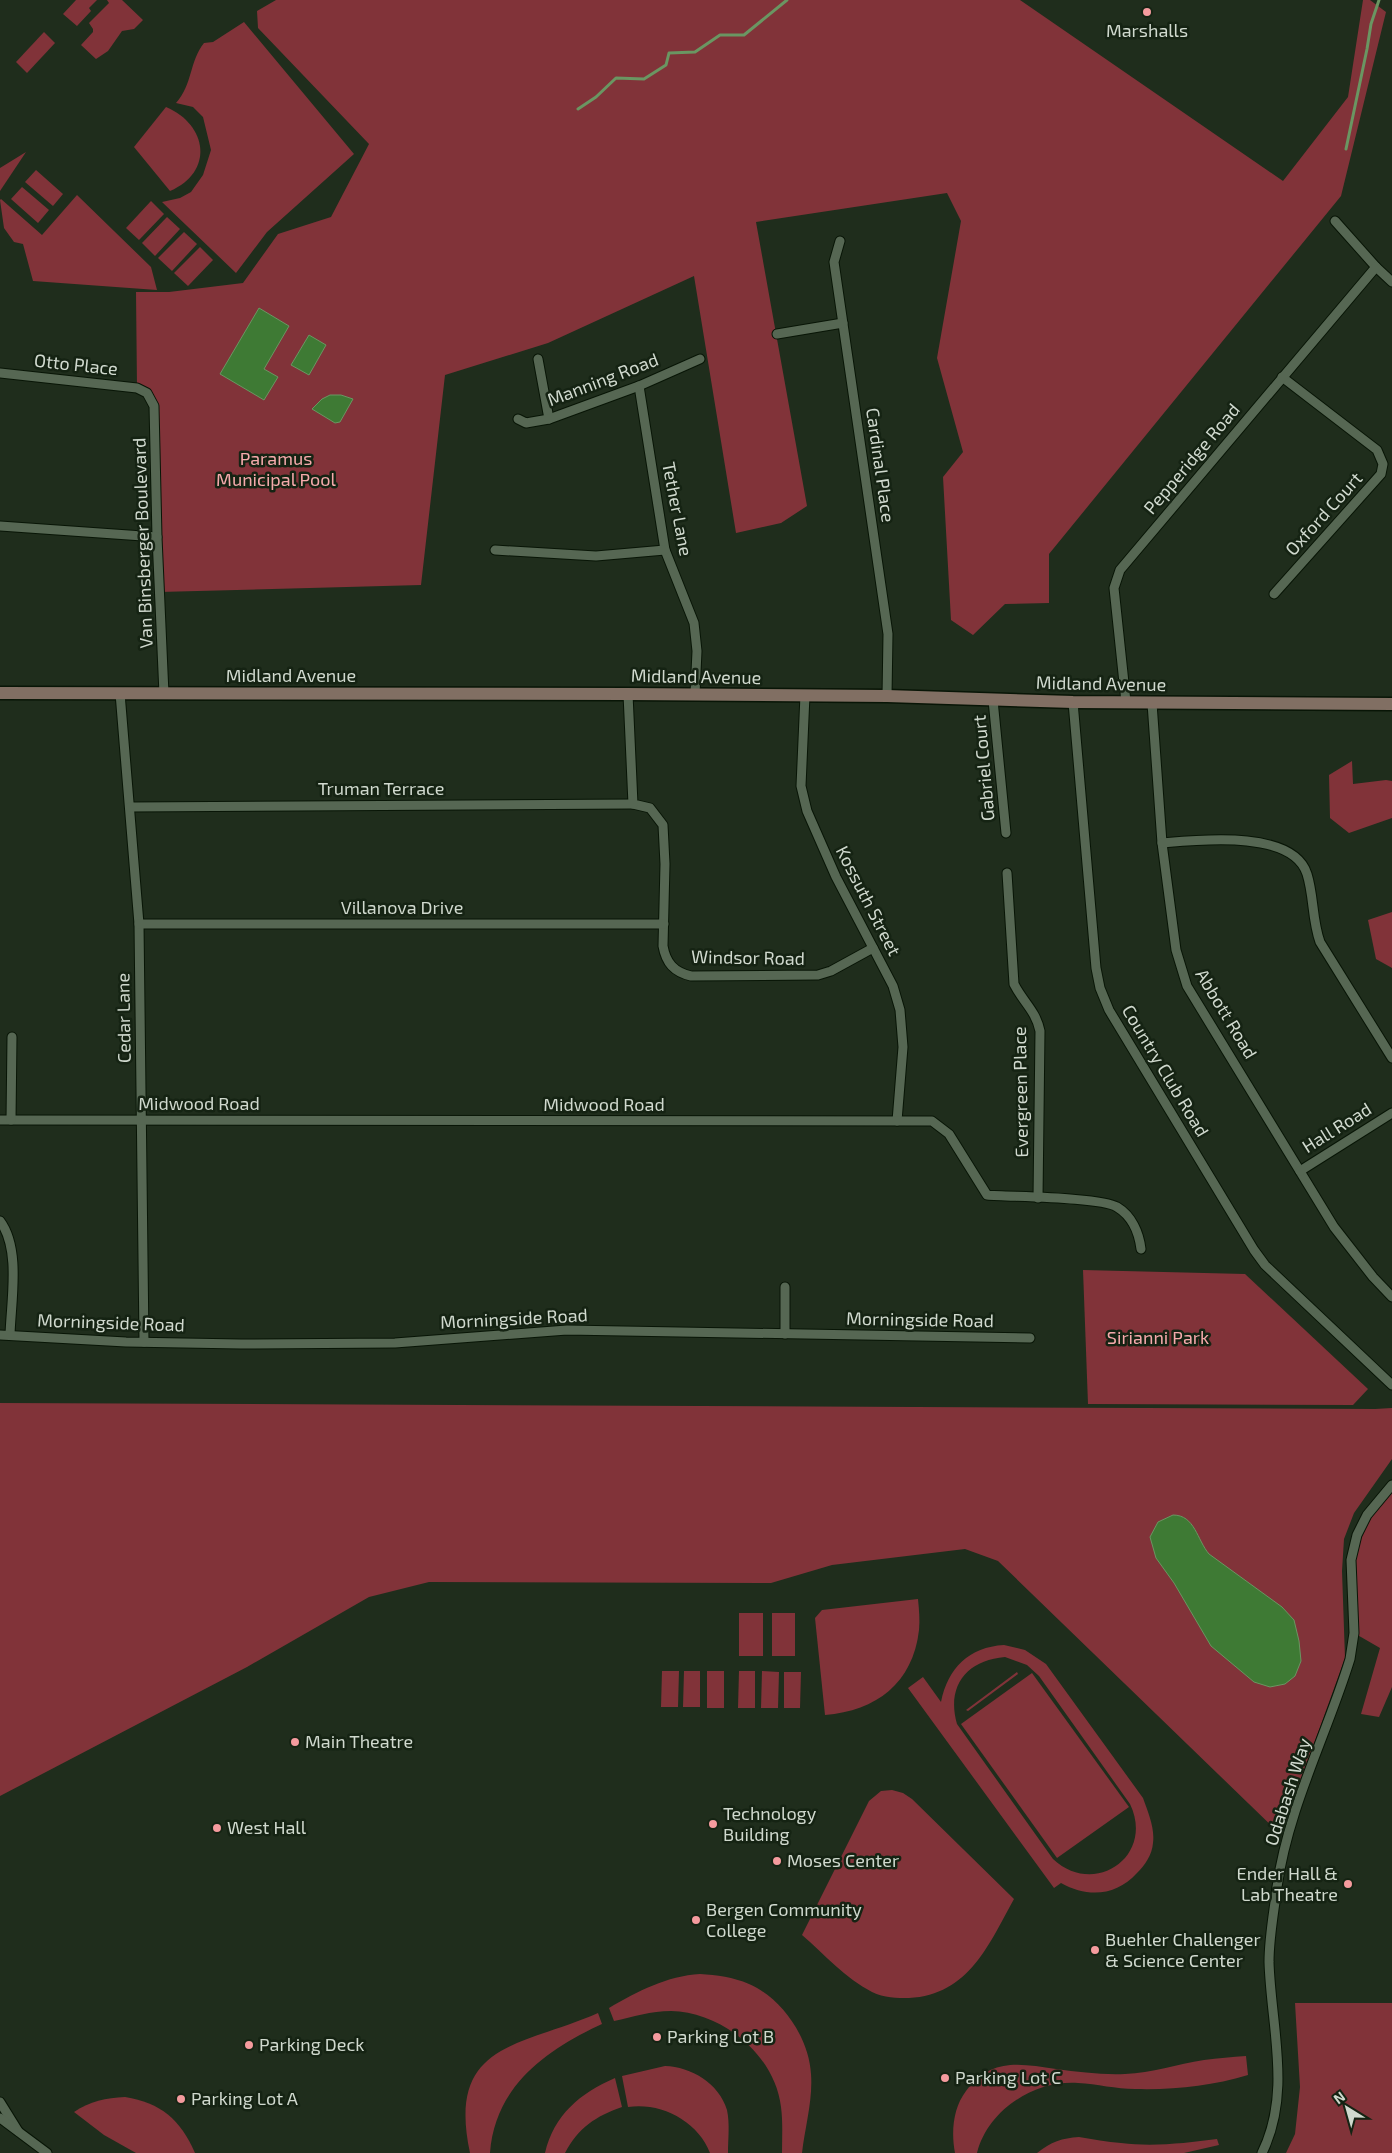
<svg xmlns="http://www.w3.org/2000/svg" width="1392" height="2153" font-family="'Exo 2',sans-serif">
<rect width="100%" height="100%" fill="#1f2d1c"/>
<g fill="#813339" fill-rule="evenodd">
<path d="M76,0H97L89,8L91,11L77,26L63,14Z"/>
<path d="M107,0H122L143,20L134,29L122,31L108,51L96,59L81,45L93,32V29L89,23L109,3Z"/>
<path d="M276,0H1020L1283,181L1348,97L1363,0H1370L1386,12L1341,196L1049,554V603L1005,604L973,635L951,620L943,477L963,452L937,358L961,221L947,193L756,222L807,506L781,523L736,533L694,276L548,343L445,375L421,585L159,592L154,406L137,388L136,292H169L243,283L278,234L331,217L369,144L258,28L257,11Z"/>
<path d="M244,22L354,154L267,232L236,273L162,202L180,198L191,192L203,175L211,150L203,117L193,107L176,103C193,84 189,62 204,43L213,42Z"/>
<path d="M44,32L55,43L27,73L16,62Z"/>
<path d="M166,107C208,125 214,172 170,191L134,147Z"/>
<path d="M26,152L0,191V168Z"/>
<path d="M36,170L63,194L53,206L25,182Z"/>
<path d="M22,187L49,210L38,223L11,199Z"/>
<path d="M77,195L151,267L157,290L33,281L23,244L14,242L4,228L0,200L1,199L42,235Z"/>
<path d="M151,201L164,214L139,240L126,228Z"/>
<path d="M167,217L180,229L155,256L142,243Z"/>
<path d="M184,232L197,244L172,271L158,258Z"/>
<path d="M200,247L213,260L188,286L174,273Z"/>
<path d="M1352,761L1353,784L1386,780L1392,781V818L1349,833L1330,818L1329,775Z"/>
<path d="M1392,912V968L1376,959L1368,920Z"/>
<path d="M1083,1270L1245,1274L1368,1389L1353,1405L1088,1404Z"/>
<path d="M0,1403L1375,1409L1392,1408V1459L1354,1513L1344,1539L1342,1571L1345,1658L1281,1835L998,1561L965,1549L832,1565L771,1583L429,1582L369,1597L247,1667L0,1796Z"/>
<path d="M1392,1485V1687L1379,1717L1361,1714L1380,1648L1354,1633L1351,1560L1357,1535Z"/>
<path d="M918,1599C919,1609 920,1620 919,1630C913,1683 876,1711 825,1715L815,1618L822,1610Z"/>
<rect x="739" y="1613" width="24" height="43"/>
<rect x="772" y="1613" width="23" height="43"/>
<path d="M1004,1645L1025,1650L1046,1664L1143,1798C1148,1812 1155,1828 1153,1843C1152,1855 1145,1865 1137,1873C1116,1896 1088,1898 1061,1883L1054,1888L908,1688L923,1677L941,1702C948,1668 969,1647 1004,1645ZM1005,1657L1027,1665L1039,1676L1130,1804C1155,1856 1095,1898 1053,1859L957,1724C946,1686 967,1660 1005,1657Z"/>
<path d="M662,1671H679L678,1707H661Z"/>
<path d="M684,1671H700V1707H683Z"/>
<rect x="707" y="1671" width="17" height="37"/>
<path d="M739,1671H755V1708H738Z"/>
<path d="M762,1671L779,1672L778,1708H761Z"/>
<path d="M784,1672H801L800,1708H784Z"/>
<path d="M1017,1672L1018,1674L968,1711L966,1710Z"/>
<path d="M1032,1673L1129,1807L1057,1858L961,1724Z"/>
<path d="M892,1790L903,1793L912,1799L1014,1899C989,1944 969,1995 909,1998C897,1998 884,1998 872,1992C846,1979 824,1954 802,1935L869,1801L881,1791Z"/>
<path d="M700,1974C717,1975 733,1977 749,1984C782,1998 809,2038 811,2074C813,2100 805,2127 802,2153H782C782,2138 783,2122 781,2107C775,2055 722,2012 671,2011C651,2011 633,2017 614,2021L609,2008C638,1991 667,1976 700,1974Z"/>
<path d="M1295,2003H1392V2153H1286L1295,2134L1300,2087Z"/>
<path d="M598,2013L602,2024C546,2050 495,2086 490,2153H470C446,2041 522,2047 598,2013Z"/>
<path d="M1246,2056L1248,2075C1211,2086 1175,2090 1135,2089C1116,2089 1097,2084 1078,2083C1034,2080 988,2110 977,2153H955C951,2132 953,2108 966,2091C992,2057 1020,2064 1056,2069C1079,2072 1102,2075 1125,2074C1152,2073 1177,2064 1204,2060C1218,2058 1232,2057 1246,2056Z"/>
<path d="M665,2066C691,2067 719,2083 727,2110C730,2124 728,2139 728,2153H710C698,2121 661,2102 628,2107L622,2076Z"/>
<path d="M615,2078L622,2107C596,2116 578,2128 565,2153H545C554,2115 580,2093 615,2078Z"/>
<path d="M125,2097C161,2103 180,2119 195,2153H136L104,2135L74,2112C90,2101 106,2098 125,2097Z"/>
<path d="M1079,2137C1093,2139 1107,2142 1121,2143C1153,2147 1186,2143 1217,2139L1219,2145L1184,2153H1037C1051,2142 1062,2138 1079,2137Z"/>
</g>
<g fill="#3e7a34" stroke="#6a9662">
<path d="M259,308L289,326L264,369L278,377L264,400L220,374Z"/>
<path d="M309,335L326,345L309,375L291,365Z"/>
<path d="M330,395H341L353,399L340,422L335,423L312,409L322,399Z"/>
<path d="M1173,1515C1195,1515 1197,1540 1209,1554L1282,1607L1294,1620L1299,1641L1301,1661L1295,1676L1285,1684L1270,1687L1254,1682L1211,1646L1174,1583L1156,1558L1150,1537L1158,1522Z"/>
</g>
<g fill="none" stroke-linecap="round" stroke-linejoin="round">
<g stroke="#6a9662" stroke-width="3">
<path d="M578,109L596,97L616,78L644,79L666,65L669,53L695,52L720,35H744L787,0"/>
<path d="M1346,149L1367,49L1371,24L1379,0"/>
</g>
<g stroke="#081506" stroke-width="11">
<g id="street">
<path d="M1335,221L1376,267L1392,282"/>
<path d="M840,241L834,262L888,634L887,696"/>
<path d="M777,334L843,323"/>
<path d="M538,359L549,419"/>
<path d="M0,373L137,388L147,393L154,406L157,537L164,694"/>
<path d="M639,386L665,550L694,623L697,651L695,694"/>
<path d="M518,419L526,423L549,419L639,386L700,359"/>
<path d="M0,526L157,537"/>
<path d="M495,550L596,556L665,550"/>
<path d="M1274,594L1381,474L1383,464L1377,450L1282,377"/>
<path d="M120,693L139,924L144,1342"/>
<path d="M628,694L633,804L650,808L663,825L665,864L663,946C666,963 674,972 691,976L818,975L831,971L873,948"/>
<path d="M805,695L801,786L807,811L836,877L893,986L900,1010L903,1047L897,1121"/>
<path d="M993,700L1006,833"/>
<path d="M1073,702L1096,968L1100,988L1109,1010L1254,1250L1265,1265L1392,1385"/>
<path d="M1126,702L1114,588L1120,570L1376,267"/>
<path d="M1152,703L1162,843L1176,950L1187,986L1334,1227L1373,1277L1392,1297"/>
<path d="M130,807L633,804"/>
<path d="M1162,843C1197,840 1293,829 1307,874C1314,896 1312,920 1320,942L1392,1058"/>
<path d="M1007,873L1014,984C1023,1002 1036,1011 1040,1031L1038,1198"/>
<path d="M139,924H664"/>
<path d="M0,1120L932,1121L949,1134L987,1195C1012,1197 1100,1197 1117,1207C1132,1216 1139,1233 1141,1249"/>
<path d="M11,1120L12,1037"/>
<path d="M1300,1171L1392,1113"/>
<path d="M0,1221C21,1249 11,1301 10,1335"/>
<path d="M785,1287V1334"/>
<path d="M0,1335L126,1342L241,1344L395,1343L567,1330L1030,1338"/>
<path d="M0,2102L18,2131"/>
<path d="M0,2118L47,2153"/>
<path d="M1262,2153C1292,2092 1271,2027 1269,1962C1269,1937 1274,1912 1277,1887C1288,1808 1327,1734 1350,1659L1354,1633L1351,1560L1357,1535L1367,1515L1392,1485"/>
</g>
</g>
<g stroke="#081506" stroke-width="15">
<path id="secondary" d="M0,693L628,694L887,696L1073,702L1392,704"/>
</g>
<use href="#street" stroke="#566753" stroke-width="9"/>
<use href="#secondary" stroke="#816f63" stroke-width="12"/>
</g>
<g fill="#f59b9e" stroke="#152313" stroke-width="2">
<circle cx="1147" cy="12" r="5"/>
<circle cx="295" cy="1742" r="5"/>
<circle cx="713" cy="1824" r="5"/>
<circle cx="217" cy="1828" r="5"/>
<circle cx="777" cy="1861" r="5"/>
<circle cx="1348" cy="1884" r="5"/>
<circle cx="696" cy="1920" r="5"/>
<circle cx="1095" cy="1950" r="5"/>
<circle cx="657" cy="2037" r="5"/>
<circle cx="249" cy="2045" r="5"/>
<circle cx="945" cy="2078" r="5"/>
<circle cx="181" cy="2099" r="5"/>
</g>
<g text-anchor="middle" stroke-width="5" stroke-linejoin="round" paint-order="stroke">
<g font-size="18" fill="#d0d9ce" stroke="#152313" text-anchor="start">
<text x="1147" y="37" text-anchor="middle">Marshalls</text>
<text x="305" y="1748">Main Theatre</text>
<text x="723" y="1820">Technology<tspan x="723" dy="21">Building</tspan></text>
<text x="227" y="1834">West Hall</text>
<text x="787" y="1867">Moses Center</text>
<text x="1338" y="1880" text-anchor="end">Ender Hall &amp;<tspan x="1338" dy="21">Lab Theatre</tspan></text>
<text x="706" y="1916">Bergen Community<tspan x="706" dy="21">College</tspan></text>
<text x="1105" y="1946">Buehler Challenger<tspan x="1105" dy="21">&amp; Science Center</tspan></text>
<text x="667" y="2043">Parking Lot B</text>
<text x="259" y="2051">Parking Deck</text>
<text x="955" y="2084">Parking Lot C</text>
<text x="191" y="2105">Parking Lot A</text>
</g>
<g font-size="18" fill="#d0d9ce" stroke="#152313">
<text transform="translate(76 365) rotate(6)" y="6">Otto Place</text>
<text transform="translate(603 380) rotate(-21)" y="6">Manning Road</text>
<text transform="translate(1192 459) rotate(-50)" y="6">Pepperidge Road</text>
<text transform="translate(880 465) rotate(82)" y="6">Cardinal Place</text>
<text transform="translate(677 509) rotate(79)" y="6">Tether Lane</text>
<text transform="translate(1324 514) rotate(-48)" y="6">Oxford Court</text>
<text transform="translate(143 543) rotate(-92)" y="6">Van Binsberger Boulevard</text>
<text x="291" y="682">Midland Avenue</text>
<text transform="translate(696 677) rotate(1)" y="6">Midland Avenue</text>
<text transform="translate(1101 684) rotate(1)" y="6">Midland Avenue</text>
<text transform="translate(984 768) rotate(-95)" y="6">Gabriel Court</text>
<text x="381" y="795">Truman Terrace</text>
<text transform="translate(868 901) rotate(63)" y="6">Kossuth Street</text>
<text x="402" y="914">Villanova Drive</text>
<text transform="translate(748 958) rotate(1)" y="6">Windsor Road</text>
<text transform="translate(1226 1014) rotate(59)" y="6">Abbott Road</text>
<text transform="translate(124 1018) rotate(-91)" y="6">Cedar Lane</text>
<text transform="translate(1165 1071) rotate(59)" y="6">Country Club Road</text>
<text transform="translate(1021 1092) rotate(-91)" y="6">Evergreen Place</text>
<text x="199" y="1110">Midwood Road</text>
<text x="604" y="1111">Midwood Road</text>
<text transform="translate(1337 1128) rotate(-32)" y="6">Hall Road</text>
<text transform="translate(514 1319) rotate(-3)" y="6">Morningside Road</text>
<text transform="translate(920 1320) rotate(1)" y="6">Morningside Road</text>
<text transform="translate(111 1323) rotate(2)" y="6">Morningside Road</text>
<text transform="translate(1288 1792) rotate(-72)" y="6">Odabash Way</text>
</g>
<g font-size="18" fill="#f6aaac" stroke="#152313">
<text x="276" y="465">Paramus<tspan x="276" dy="21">Municipal Pool</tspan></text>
<text x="1158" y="1344">Sirianni Park</text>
</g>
</g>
<g transform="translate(1347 2108) rotate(323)" stroke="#152313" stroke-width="4" paint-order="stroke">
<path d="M0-4L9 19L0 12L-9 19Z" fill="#d0d9ce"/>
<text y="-8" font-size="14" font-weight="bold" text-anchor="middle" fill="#d0d9ce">N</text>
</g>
</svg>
